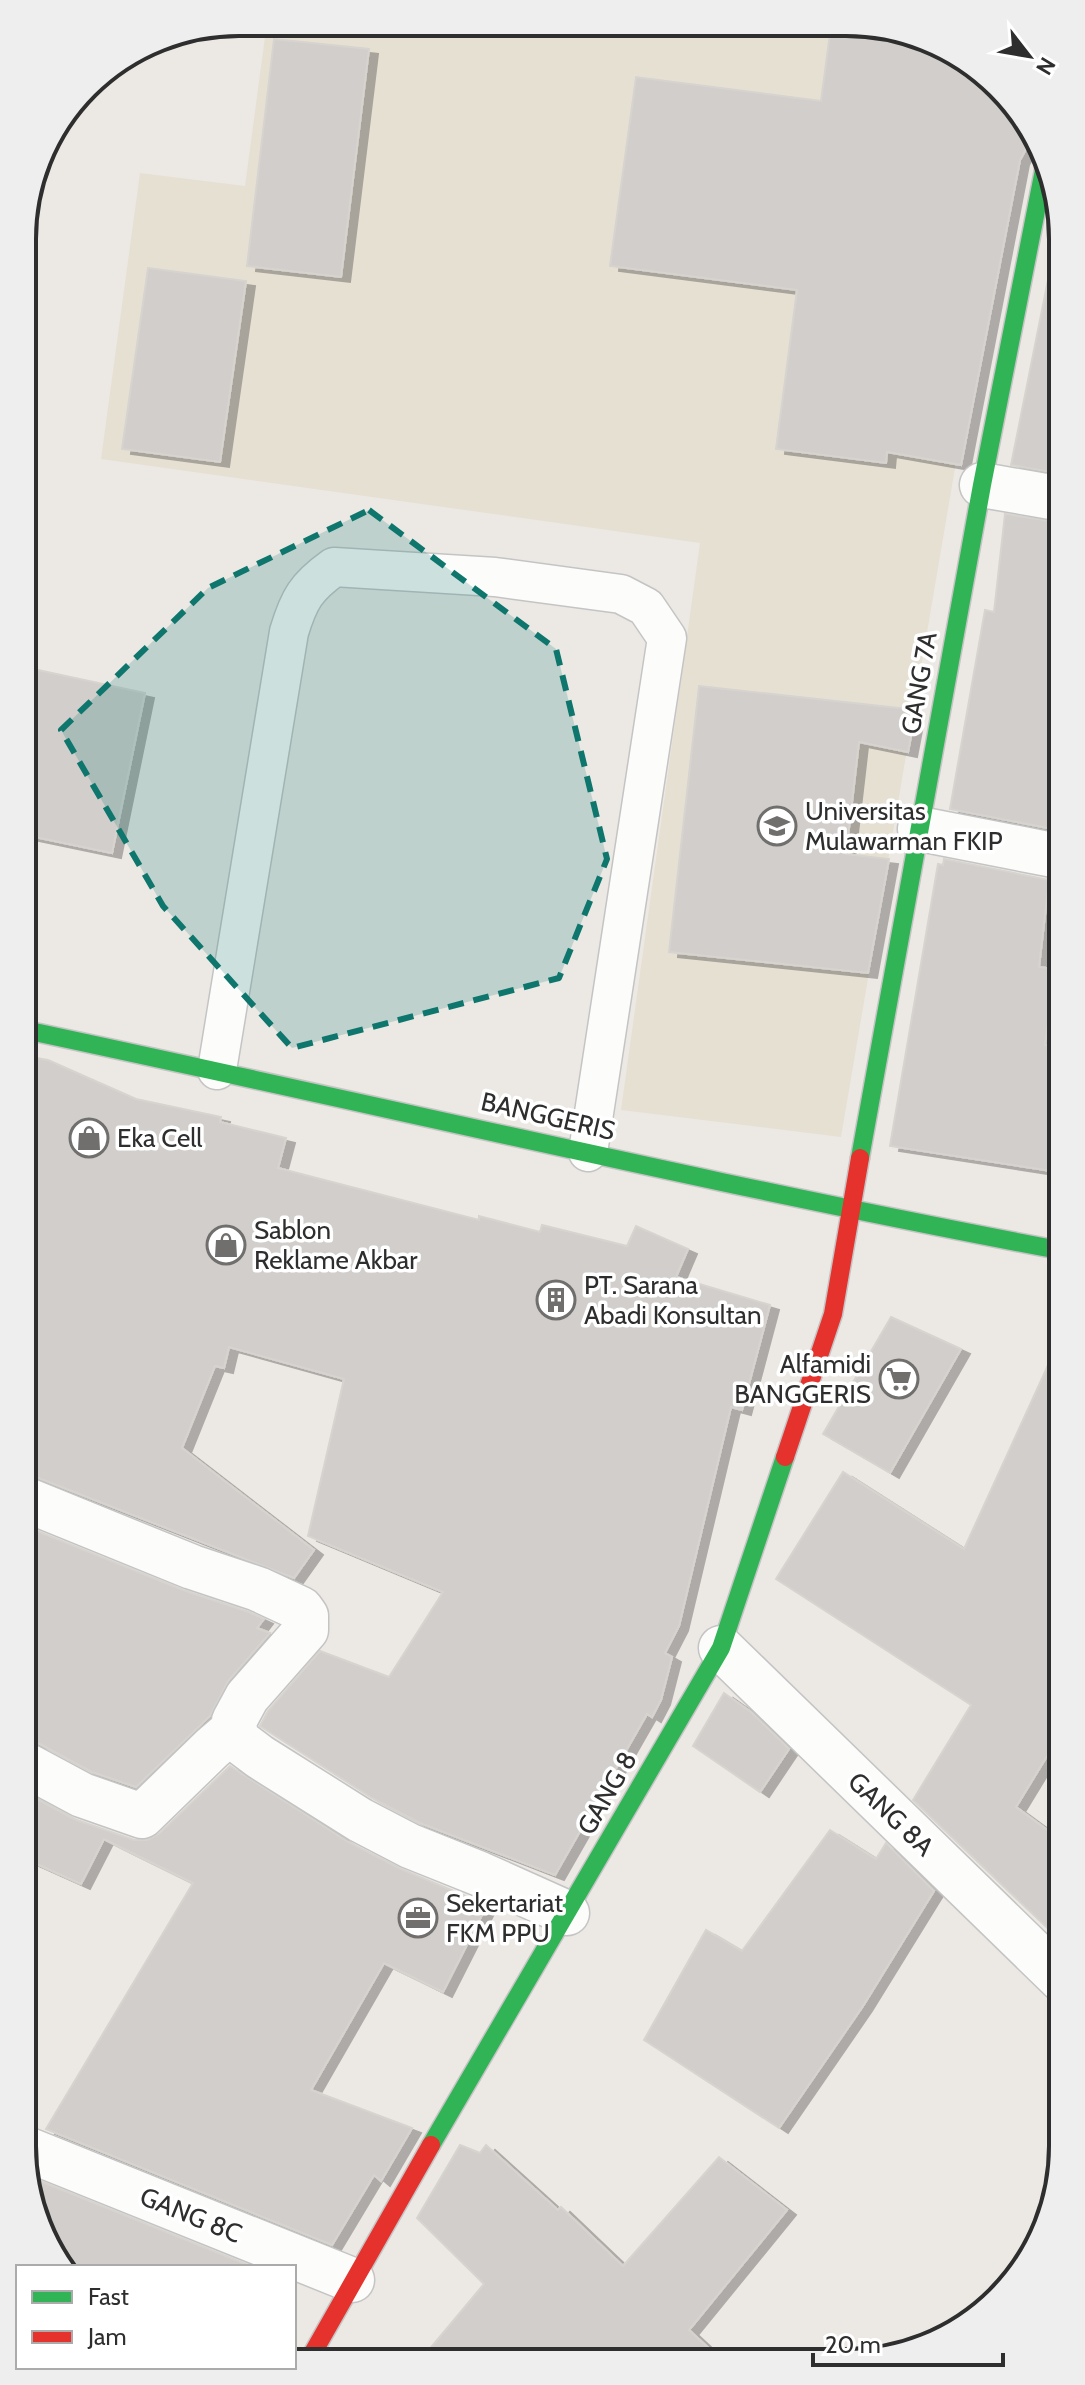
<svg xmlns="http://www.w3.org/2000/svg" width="1085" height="2385" font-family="Cabin,sans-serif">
<defs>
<filter id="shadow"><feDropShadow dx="9" dy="5" stdDeviation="0" flood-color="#0004"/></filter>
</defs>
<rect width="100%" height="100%" fill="#ece8e4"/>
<path fill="#e6e0d3" d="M267,22L888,26L990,76L1015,116L841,1137L621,1110L700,543L101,459L140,173L245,186Z"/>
<g fill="#d1cecb" stroke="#d7d4d0" stroke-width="2" filter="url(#shadow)">
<path d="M831,26H888L990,76L1032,144L1026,149L1020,160L961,465L887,452L886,463L776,449L797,290L610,266L636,77L821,101Z"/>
<path d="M274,39L369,49L341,277L247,266Z"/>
<path d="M1056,240V299L1057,473L1011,465Z"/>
<path d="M148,268L246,281L220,462L122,449Z"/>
<path d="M1005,514L1057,522L1058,830L950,809L985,610L994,612Z"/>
<path d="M24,667L145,693L112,853L25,835Z"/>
<path d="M699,686L916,710L908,752L859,742L846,854L889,859L868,973L669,952Z"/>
<path d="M944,859L1049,880L1039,967L1055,969L1045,1045L1059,1047V1128L1052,1171L890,1146L938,864L943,865Z"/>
<path d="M25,1056L48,1060L136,1099L221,1117L220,1122L286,1138L278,1168L479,1220V1216L540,1232L542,1225L627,1246L636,1226L688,1249L676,1277L770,1305L742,1410L731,1407L679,1626L665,1653L672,1657L661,1700L652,1717L647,1714L555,1875L420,1823L372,1798L260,1726L268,1711L320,1651L389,1677L443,1592L308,1536L344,1379L229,1347L224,1368L215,1366L182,1448L314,1550L294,1578L36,1477L27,1476Z"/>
<path d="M891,1317L961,1349L890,1473L823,1434Z"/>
<path d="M1060,1339L1061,1733L1016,1807L1061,1840L1062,1942L913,1800L971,1705L776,1579L843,1472L964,1549Z"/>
<path d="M27,1527L183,1590L249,1612L264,1619L257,1628L270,1633L228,1681L210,1716L136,1787L92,1772L40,1744L28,1741Z"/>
<path d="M724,1693L751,1712L789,1749L760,1792L693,1746Z"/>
<path d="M230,1766L348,1842L401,1869L487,1905L443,1992L384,1963L311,2090L412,2128L381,2181L374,2175L332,2245L46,2129L193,1883L104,1839L81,1884L28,1860V1794L74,1819L134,1840H147L159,1834Z"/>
<path d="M830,1830L876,1859L886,1843L934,1891L863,2006L779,2128L644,2040L706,1930L742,1951Z"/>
<path d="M460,2145L480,2153L486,2145L558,2210L561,2207L623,2266L719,2157L787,2210L689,2330L717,2356L422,2358L484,2284L417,2218Z"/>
<path d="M35,2179L253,2267H69L30,2203L29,2188Z"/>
</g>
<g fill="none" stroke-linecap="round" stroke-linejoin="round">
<g stroke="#c5c4c5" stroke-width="41">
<path id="lane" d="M217,1070L289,632C299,599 306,587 334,567L495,577L621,594L646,607L667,638L588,1152"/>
</g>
<g stroke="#c5c4c5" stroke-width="47">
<g id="street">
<path d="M982,485L1057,498"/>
<path d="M920,829L1058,856"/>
<path d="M27,1500L192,1567L258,1589L301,1609L306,1616V1630L247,1697L234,1721L236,1739L260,1757L360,1820L410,1846L480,1874L567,1913"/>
<path d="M721,1648L1062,1980"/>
<path d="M28,1766L82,1795L142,1816L212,1748L233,1730"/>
<path d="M29,2150L352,2280"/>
</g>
</g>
<g stroke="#c5c4c5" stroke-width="21">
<g id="fast">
<path d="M25,1030C370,1103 713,1185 1059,1250"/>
<path d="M860,1158L982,485L1045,165"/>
<path d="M431,2145L721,1648L785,1457"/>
</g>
</g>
<g stroke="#c5c4c5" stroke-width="21">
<g id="jam">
<path d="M785,1457L833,1314L860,1158"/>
<path d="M310,2358L431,2145"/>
</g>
</g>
<use href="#lane" stroke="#fcfcfb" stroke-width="38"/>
<use href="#street" stroke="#fcfcfb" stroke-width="44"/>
<use href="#fast" stroke="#30b455" stroke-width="18"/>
<use href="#jam" stroke="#e5322d" stroke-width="18"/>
</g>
<path fill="#0f766e" fill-opacity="0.2" stroke="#0f766e" stroke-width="6" stroke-dasharray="16 10" stroke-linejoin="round" d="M369,510L556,649L607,859L559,978L292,1048L163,906L61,730L208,588Z"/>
<defs>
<g id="university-ring" transform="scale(2)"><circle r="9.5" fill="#fff" stroke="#706f6e" stroke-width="1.5"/><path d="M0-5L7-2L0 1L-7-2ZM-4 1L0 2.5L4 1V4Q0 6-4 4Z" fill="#706f6e"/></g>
<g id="shop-ring" transform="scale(2)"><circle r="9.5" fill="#fff" stroke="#706f6e" stroke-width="1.5"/><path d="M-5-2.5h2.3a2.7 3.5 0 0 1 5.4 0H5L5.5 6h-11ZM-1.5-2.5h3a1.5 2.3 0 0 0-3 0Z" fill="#706f6e"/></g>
<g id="building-ring" transform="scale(2)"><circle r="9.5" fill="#fff" stroke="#706f6e" stroke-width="1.5"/><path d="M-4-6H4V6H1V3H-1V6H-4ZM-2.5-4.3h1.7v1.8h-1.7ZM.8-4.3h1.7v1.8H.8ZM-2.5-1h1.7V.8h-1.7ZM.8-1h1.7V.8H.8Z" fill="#706f6e"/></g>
<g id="supermarket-ring" transform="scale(2)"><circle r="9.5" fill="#fff" stroke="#706f6e" stroke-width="1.5"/><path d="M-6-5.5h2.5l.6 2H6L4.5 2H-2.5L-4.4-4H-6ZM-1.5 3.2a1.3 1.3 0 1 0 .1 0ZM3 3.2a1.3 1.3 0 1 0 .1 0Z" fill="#706f6e"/></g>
<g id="office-ring" transform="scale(2)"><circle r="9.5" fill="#fff" stroke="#706f6e" stroke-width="1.5"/><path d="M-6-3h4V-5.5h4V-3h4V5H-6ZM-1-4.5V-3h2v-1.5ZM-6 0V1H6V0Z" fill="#706f6e"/></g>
</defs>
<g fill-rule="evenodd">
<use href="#university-ring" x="777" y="826"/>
<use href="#shop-ring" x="89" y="1138"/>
<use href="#shop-ring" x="226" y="1245"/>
<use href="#building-ring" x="556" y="1300"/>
<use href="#supermarket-ring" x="899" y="1379"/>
<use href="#office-ring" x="418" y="1918"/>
</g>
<g text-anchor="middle" stroke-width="7" stroke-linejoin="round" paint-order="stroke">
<g font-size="26" fill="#2e2e2e" stroke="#fff">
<text transform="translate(919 683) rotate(-80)" y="9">GANG 7A</text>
<text transform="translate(548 1116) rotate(13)" y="9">BANGGERIS</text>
<text transform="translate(607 1793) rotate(-60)" y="9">GANG 8</text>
<text transform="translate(891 1814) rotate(44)" y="9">GANG 8A</text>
<text transform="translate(191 2215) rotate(22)" y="9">GANG 8C</text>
</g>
<g font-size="26" fill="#2e2e2e" stroke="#fff" text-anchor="start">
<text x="805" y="820">Universitas<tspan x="805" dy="30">Mulawarman FKIP</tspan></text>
<text x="117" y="1147">Eka Cell</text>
<text x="254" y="1239">Sablon<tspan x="254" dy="30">Reklame Akbar</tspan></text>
<text x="584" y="1294">PT. Sarana<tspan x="584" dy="30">Abadi Konsultan</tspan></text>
<text x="871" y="1373" text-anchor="end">Alfamidi<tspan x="871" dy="30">BANGGERIS</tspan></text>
<text x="446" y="1912">Sekertariat<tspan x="446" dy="30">FKM PPU</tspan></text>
</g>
</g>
<path d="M0 0H1085V2385H0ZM239 36H846A203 203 0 0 1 1049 239V2146A203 203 0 0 1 846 2349H239A203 203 0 0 1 36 2146V239A203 203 0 0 1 239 36Z" fill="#eee" fill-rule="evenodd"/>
<path fill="none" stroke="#2e2e2e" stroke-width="4" d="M239 36H846A203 203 0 0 1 1049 239V2146A203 203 0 0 1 846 2349H239A203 203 0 0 1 36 2146V239A203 203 0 0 1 239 36Z"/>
<rect x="16" y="2265" width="280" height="104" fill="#ffffff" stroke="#ababab" stroke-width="2"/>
<rect x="32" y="2291" width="40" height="12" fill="#30b455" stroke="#ababab" stroke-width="2"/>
<text x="88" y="2305" font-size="24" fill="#2e2e2e">Fast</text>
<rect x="32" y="2331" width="40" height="12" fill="#e5322d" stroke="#ababab" stroke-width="2"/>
<text x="88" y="2345" font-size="24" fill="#2e2e2e">Jam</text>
<g transform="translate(1029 56) rotate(121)" stroke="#ffffff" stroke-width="6" paint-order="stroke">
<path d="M0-6L14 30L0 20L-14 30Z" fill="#2e2e2e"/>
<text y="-12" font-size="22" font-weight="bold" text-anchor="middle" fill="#2e2e2e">N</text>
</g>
<path d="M813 2353v12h190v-12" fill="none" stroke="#2e2e2e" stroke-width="4"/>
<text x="825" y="2353" font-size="24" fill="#2e2e2e" stroke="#ffffff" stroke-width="6" paint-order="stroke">20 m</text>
</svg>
